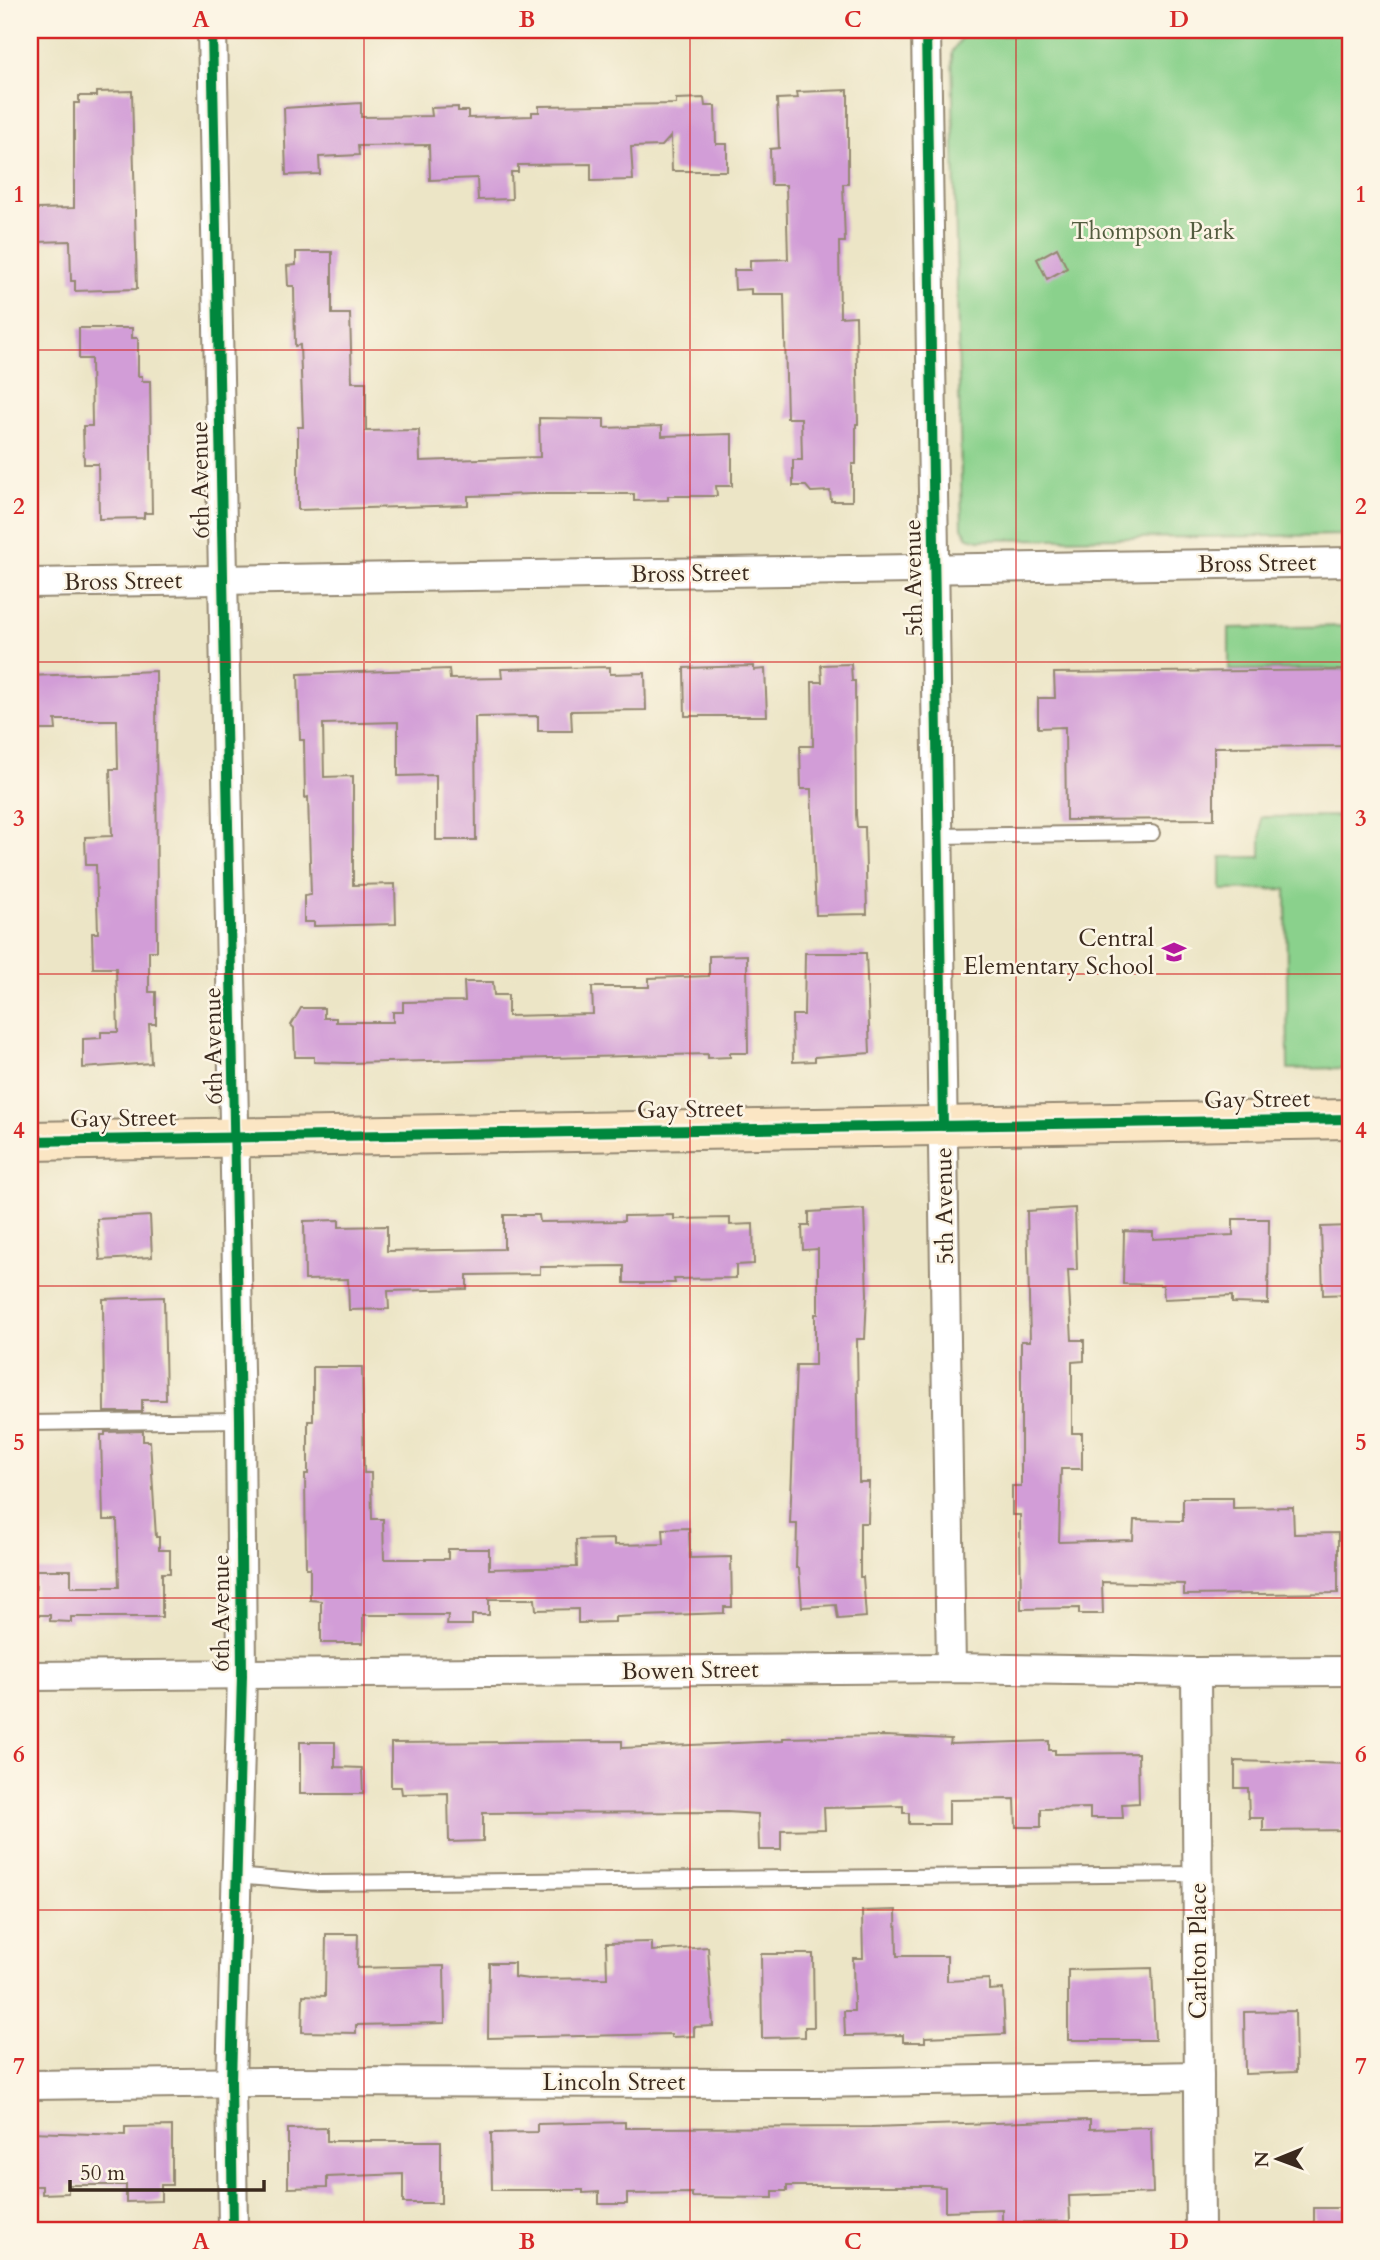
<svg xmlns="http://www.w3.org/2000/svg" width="1380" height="2260" font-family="Cardo,serif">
<rect width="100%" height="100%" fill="#fcf5e5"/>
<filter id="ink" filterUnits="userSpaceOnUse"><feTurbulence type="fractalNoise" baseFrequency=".0143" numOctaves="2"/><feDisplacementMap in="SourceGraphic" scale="14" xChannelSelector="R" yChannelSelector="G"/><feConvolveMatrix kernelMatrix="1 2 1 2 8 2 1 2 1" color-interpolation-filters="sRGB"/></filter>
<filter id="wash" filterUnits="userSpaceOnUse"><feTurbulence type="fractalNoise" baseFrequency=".00686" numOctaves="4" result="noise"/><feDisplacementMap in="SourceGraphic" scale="28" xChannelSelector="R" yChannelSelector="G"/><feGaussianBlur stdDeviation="1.57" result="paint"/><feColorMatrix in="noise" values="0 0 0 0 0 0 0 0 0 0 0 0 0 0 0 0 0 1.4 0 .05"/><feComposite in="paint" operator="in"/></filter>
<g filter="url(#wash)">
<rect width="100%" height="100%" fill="#ece5c6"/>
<g fill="#8ad18c" stroke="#627e55" stroke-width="2">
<path d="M1350,30V535L979,540L968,537L962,528L952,52L963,36Z"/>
<path d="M1350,626V669L1229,670V628Z"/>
<path d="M1350,816V1068L1288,1069L1286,889L1221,890V857H1261V817Z"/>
</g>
<g id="blocks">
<g fill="#d29dd7">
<path d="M848,90V184H843L845,242H839L840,317L856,316L858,424H856V464H852V501H831L830,491L811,492L806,486H793V460H802L801,418H787L784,294H751V289L735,290L734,270H750V260L788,259L786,185H771L770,149L779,148L777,99L798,98L797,92Z"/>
<path d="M132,91L137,289L75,291V281H71L70,241L37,242V209L74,208V103H79V96H97V92Z"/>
<path d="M704,98L705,106H715L716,144H727V171H672L671,136L662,146L631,147L633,180L591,181V164L518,165V172H511L512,199L478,200L477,178L430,180L429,145L358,146L359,155L319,157L320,174L286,175L284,108L361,103V117L432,116L431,108L458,107V111H468V118L532,116V112H539V106L676,104V99Z"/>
<path d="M1057,248L1067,268L1047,279L1037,259Z"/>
<path d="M296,252H332V314H350L352,382H366V431L419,430L420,461L540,457L539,418L604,419V428L662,426V436L732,434V486H716L717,496H668V500L634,501V494H533L468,496V505L298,510V427H303L300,345L295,346L294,286H288L287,266L296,265Z"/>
<path d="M79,328H132V338H138V376H142V381H150L152,513H144V518L99,519L98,464H84L83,426H92L91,359H79Z"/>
<path d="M851,664L852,681H855L856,815L857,827H865L867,914L816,915L811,789H801L800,746H813L812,682H822L821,665Z"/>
<path d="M754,666V670L765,669L767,716H685L684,668Z"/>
<path d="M610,667V674L645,673L646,710L571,711L572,731H538V716L475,717L476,840H436V775L398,776V722L323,724L324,777L353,776V885L395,884L396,924L314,926V922H304V896L311,895L308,797L305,798L304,740H300L298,674L449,669L450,679L502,678L501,669Z"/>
<path d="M1350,670V746L1214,747V819L1066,820L1065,727L1038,728V698H1055L1054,673Z"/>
<path d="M156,671L157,951H149V992H156V1024H149L151,1063L83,1068V1039L101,1038V1032H118L116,968H93L92,933H98L96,865H86L85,837L112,836L110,769H118L117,720H55L56,730H30V676Z"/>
<path d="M805,953H866L870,1053L815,1057V1061L793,1062L792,1015H804Z"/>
<path d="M747,955L748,1053H730V1057L708,1058V1054L348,1063L314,1062V1057H295L294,1028L291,1025L301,1008H324V1018H336V1022H393V1012H403V1002L465,1001L464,982H493L494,995H508V1016L593,1014L592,987H649V978L709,976V956Z"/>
<path d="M1075,1208L1077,1270H1068L1072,1340H1084V1361L1072,1362V1433H1082V1469H1061L1059,1542L1133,1540L1134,1520L1183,1521V1498H1233V1508L1293,1507L1294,1534L1338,1533V1593L1184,1595V1584L1102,1582L1103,1614H1079V1608L1021,1609L1020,1515H1012V1486H1021V1341H1030L1027,1211Z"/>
<path d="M864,1209L867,1294L865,1339H857L859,1482H869L868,1523H860V1577H863L866,1617L838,1619L836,1605L802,1607L799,1568H796L797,1524H790L796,1365H815V1314H818V1249L803,1250L802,1226H809V1212Z"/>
<path d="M504,1215H539L540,1222L624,1221V1216L674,1215V1219L730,1218V1225L753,1224L754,1264L736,1265V1278L674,1279L675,1283H624V1266L540,1267V1274L467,1275V1289L388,1291L389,1309L349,1310L348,1279L305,1280L304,1221L339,1220V1227L387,1226V1251L504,1249Z"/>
<path d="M150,1216L152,1257L100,1260L97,1219Z"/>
<path d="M1233,1219H1269L1268,1304L1232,1303V1296L1164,1299L1163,1285L1123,1284L1124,1231L1153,1232V1239L1233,1235Z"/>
<path d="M1350,1226V1294L1323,1295L1321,1227Z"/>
<path d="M164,1297L166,1400H142V1412H104L103,1299Z"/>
<path d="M313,1367H362L364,1473H371L372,1519H383L384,1559H448V1549H489V1569L577,1567L576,1540L614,1539V1545L664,1544L663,1529L689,1528L690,1558L731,1557L732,1607H724V1613L615,1617V1622L578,1623V1609L536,1610L535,1599H489V1615H472V1625H447L448,1615H363V1643H321V1601L310,1600V1568H306L305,1474H308V1421H313Z"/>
<path d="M143,1431V1441H150L156,1537H159V1550H170V1573H162V1617H71V1622L50,1621V1615H35L36,1570H71V1587H119L117,1520H103L101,1435H105V1432Z"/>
<path d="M885,1736L951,1739L950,1744L1049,1741V1750H1055V1754L1138,1753L1139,1803L1122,1804L1123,1818H1090V1808L1041,1809V1827H1016L1015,1799L949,1800V1824H909V1813H903V1806L824,1808L825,1829L781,1830V1850H759L758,1814L727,1812L483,1813V1841L449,1842L448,1793L402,1794L401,1787H391V1743L622,1741V1748L783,1741V1738Z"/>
<path d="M300,1742H335V1767L362,1768L363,1794H300Z"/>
<path d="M1235,1761L1350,1764V1830L1263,1831V1818H1249L1248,1788H1235Z"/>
<path d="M896,1910L897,1956H947V1981L989,1979V1990L1003,1989L1005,2034L925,2037V2042H903V2035L845,2036L844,2011H854L853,1958H863L862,1911Z"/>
<path d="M326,1934H358L357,1968L444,1966L445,2023L356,2025V2033L302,2032L303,1995L325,1996Z"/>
<path d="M652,1942V1951L708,1947L713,2026L694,2027V2036L671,2037V2034L488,2038L489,1963H514V1977L529,1979L607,1978L606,1943Z"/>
<path d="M761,1954H813L814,2027H805V2037L762,2038Z"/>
<path d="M1152,1968L1155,2040H1068V1970Z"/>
<path d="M1295,2011L1296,2072L1245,2074L1244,2012Z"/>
<path d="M1090,2120V2129L1151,2127L1153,2193L1069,2196L1070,2221L1002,2223V2209L945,2211V2187L932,2186H787V2191H773V2198L692,2197V2193L627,2194V2204H599V2192L583,2193V2190H492L491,2133L537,2132V2124L625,2122V2128L871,2127Z"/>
<path d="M172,2126V2185H161V2201L126,2202V2185H68V2193L42,2194V2186H31L30,2132L125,2135V2127Z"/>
<path d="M327,2128V2141H441V2203H403V2174L327,2177V2187L288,2188V2129Z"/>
<rect x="1314" y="2208" width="36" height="22"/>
</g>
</g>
</g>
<g filter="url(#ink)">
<use href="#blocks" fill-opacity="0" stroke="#948872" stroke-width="2"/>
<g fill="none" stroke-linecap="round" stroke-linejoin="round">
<g stroke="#948872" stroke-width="18">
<g id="lane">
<path d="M938,836L1152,833"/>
<path d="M30,1423L240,1420"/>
<path d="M235,1876L319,1883L1198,1874"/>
</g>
</g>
<g stroke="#948872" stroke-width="32">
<g id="street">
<path d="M212,30L240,1420L242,1675L231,2082L233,2230"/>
<path d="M926,30L951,1668"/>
<path d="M30,583L1350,562"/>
<path d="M1196,1672L1200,2230"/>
<path d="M30,1676L951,1668L1196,1672L1350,1671"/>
<path d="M30,2085L259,2082L815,2083L1199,2076"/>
</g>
</g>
<g stroke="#948872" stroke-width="42">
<path id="secondary" d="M30,1141L1350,1119"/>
</g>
<use href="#lane" stroke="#fff" stroke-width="14"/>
<use href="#street" stroke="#fff" stroke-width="28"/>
<use href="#secondary" stroke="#fbe6c4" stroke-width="38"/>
<g stroke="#fcf5e5" stroke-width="15">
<g id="cycleway">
<path d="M212,30L240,1420L242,1675L231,2082L233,2230"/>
<path d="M926,30L943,1126"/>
<path d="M30,1141L1350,1119"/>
</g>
</g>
<use href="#cycleway" stroke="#00873e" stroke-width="10"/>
</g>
</g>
<path fill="none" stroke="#d62828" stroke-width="2" stroke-opacity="0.55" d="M364,30V2230M690,30V2230M1016,30V2230M30,350H1350M30,662H1350M30,974H1350M30,1286H1350M30,1598H1350M30,1910H1350"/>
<defs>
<g id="school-bare" transform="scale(1.89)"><path d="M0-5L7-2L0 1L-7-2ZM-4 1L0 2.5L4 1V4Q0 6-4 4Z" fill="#b5179e" stroke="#fcf5e5" stroke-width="2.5" paint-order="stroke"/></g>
</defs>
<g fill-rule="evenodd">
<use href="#school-bare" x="1174" y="952"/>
</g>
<g text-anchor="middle" stroke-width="5" stroke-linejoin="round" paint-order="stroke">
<g font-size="24" fill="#535c3f" stroke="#fcf5e5">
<text x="1153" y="239">Thompson Park</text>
</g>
<g font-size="24" fill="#3b2a1e" stroke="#fcf5e5">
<text transform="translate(200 480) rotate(-91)" y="8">6th Avenue</text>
<text transform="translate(1257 563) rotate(-1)" y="8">Bross Street</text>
<text transform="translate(690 573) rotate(-1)" y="8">Bross Street</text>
<text transform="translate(913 578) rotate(-91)" y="8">5th Avenue</text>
<text transform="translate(123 581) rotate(-1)" y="8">Bross Street</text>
<text transform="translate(213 1046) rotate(-91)" y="8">6th Avenue</text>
<text transform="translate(1257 1099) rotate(-1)" y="8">Gay Street</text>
<text transform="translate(690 1109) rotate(-1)" y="8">Gay Street</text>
<text transform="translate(123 1118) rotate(-1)" y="8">Gay Street</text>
<text transform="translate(944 1206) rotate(-91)" y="8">5th Avenue</text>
<text transform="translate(221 1613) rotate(-90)" y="8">6th Avenue</text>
<text transform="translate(690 1670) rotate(-1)" y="8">Bowen Street</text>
<text transform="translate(1198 1951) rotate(-90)" y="8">Carlton Place</text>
<text x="614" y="2090">Lincoln Street</text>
</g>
<g font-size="24" fill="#3b2a1e" stroke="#fcf5e5" text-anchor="end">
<text x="1154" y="946">Central<tspan x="1154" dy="28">Elementary School</tspan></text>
</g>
</g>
<rect width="1380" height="2260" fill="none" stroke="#fcf5e5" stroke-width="77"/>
<g transform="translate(1278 2159) rotate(269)" stroke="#fcf5e5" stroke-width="5" paint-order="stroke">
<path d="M0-5L12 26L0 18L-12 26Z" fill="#3b2a1e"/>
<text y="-10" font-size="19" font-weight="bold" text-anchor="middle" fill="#3b2a1e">N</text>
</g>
<path d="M70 2180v10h194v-10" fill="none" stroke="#3b2a1e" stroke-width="3.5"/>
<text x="80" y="2180" font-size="21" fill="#3b2a1e" stroke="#fcf5e5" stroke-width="5" paint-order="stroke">50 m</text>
<rect x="38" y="38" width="1304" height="2184" fill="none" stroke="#d62828" stroke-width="2.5"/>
<g font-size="23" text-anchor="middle" font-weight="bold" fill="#d62828">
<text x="201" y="27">A</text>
<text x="527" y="27">B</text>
<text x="853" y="27">C</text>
<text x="1179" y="27">D</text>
<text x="19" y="202">1</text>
<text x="1361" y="202">1</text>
<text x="19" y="514">2</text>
<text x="1361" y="514">2</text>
<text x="19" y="826">3</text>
<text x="1361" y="826">3</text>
<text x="19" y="1138">4</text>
<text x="1361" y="1138">4</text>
<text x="19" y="1450">5</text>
<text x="1361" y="1450">5</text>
<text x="19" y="1762">6</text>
<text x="1361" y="1762">6</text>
<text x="19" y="2074">7</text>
<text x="1361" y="2074">7</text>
<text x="201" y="2249">A</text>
<text x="527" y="2249">B</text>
<text x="853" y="2249">C</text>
<text x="1179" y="2249">D</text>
</g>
</svg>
